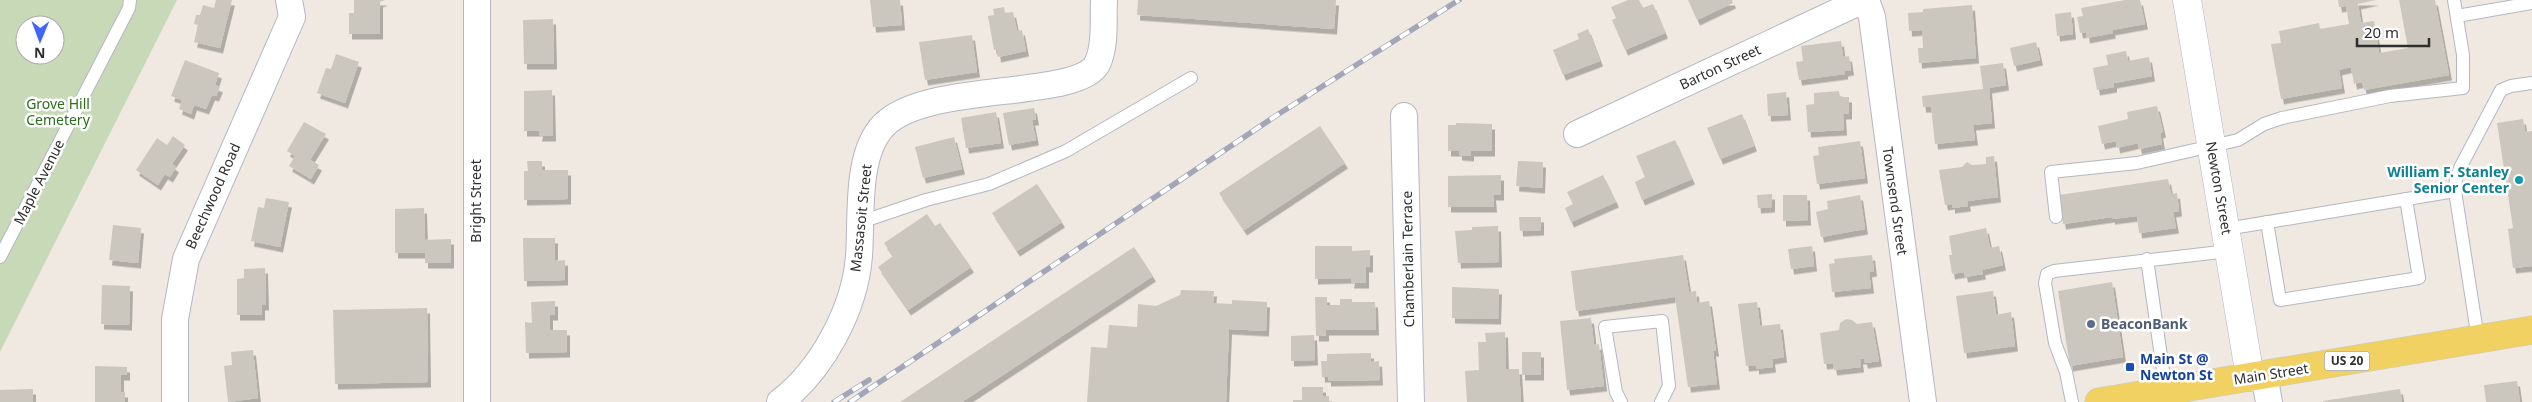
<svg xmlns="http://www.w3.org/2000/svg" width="2532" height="402" font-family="'Noto Sans',sans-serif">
<defs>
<filter id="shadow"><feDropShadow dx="3" dy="5.5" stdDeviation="0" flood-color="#0004"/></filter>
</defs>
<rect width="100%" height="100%" fill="#efe9e1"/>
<path fill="#c8d9b8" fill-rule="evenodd" d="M0,0H177L0,352ZM25,25H55V55H25Z"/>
<g fill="#cbc7bf" filter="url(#shadow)">
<path d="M216,0H232L220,48L194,42L198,25L194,24L196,15H200L203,5L214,8Z"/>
<path d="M354,0H385L380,2V34H349V13H354Z"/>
<path d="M870,0H900L902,25L873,27Z"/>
<path d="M1138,0H1336L1334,29L1137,15Z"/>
<path d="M1628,0H1639L1643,8L1653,4L1665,33L1625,50L1612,20L1616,18L1611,7Z"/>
<path d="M1688,0H1732L1733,3L1697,20Z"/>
<path d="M2125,0H2140L2145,24L2112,30L2113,33L2087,38L2086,32L2080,33L2077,17L2083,16L2081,8Z"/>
<path d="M2338,0H2376L2358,4L2361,23L2374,21L2379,53L2408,48L2399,0H2435L2449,75L2364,90L2362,82L2354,84L2351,67L2339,70L2342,88L2281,99L2271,44L2281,43L2279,31L2319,23L2320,29L2349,24L2346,6L2339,7Z"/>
<path d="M1972,5L1976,58L1919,63L1918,48H1923L1922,30L1909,31L1908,13L1923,12V9Z"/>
<path d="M1004,7L1005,13L1013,12L1017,31L1022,30L1026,51L998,57L997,49L994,50L988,16L994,15L993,9Z"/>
<path d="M2071,12L2073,34L2057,36L2055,14Z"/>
<path d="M553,19L554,64H524L523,20Z"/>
<path d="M1588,29L1600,61L1563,75L1553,50L1579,39L1577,34Z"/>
<path d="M972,35L977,72L925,80L919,42Z"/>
<path d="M1841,41L1843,57L1849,56L1851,70L1845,71V74L1799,80L1796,62L1803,61L1801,46Z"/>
<path d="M2036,42L2040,60L2014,66L2010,48Z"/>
<path d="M2126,51L2128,61L2149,57L2152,76L2114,83V87L2097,90L2093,68L2108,65L2106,55Z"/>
<path d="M336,54L359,62L345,103L317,93L326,68L331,69Z"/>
<path d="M185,60L219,73L215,85L220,87L216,96L212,95L206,109L194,105L191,114L179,109L182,100L171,96Z"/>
<path d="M2003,63L2006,85L1989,88L1992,123L1973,125L1975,140L1935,144L1931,107H1923L1922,96L1983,89L1980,66Z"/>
<path d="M552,90L553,136H539L540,131H524V91Z"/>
<path d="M1839,91L1840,97H1849V114H1843L1844,130L1808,132L1806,105L1814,104V93Z"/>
<path d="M1786,92L1788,115L1768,116L1767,94Z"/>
<path d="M2157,106L2163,132L2160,133L2162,144L2139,149L2138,143L2117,148L2116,141L2102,144L2098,126L2128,119L2127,112Z"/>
<path d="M1034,108L1036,120H1032L1036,140L1009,145L1003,113Z"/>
<path d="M996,112L1001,143L966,148L961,118Z"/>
<path d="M1742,114L1754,146L1720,159L1707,128Z"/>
<path d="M2523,119L2525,132L2532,131V266L2513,268L2508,229L2513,228L2497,123Z"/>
<path d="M304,122L326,134L310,160L319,165L311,179L289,166L295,156L287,151Z"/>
<path d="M1456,123L1492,124V151H1471V156L1459,155V151H1448V125H1456Z"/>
<path d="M1320,126L1345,163L1244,230L1219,193Z"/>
<path d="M173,136L185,145L172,164L176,167L170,177L165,174L158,185L136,170L157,138L167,145Z"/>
<path d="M954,137L962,169L923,178L915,147Z"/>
<path d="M1675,140L1692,179L1642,200L1635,182L1645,177L1636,156Z"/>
<path d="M1860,141L1865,178L1817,184L1813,156L1819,155L1818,147Z"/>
<path d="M1994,156L1998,197L1967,201L1968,206L1952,208V204L1945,205L1939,170L1962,167L1967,162L1972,165L1986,164V157Z"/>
<path d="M527,161H542V170H568V199L524,200V171H528Z"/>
<path d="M1518,161L1543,162L1542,188L1516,186Z"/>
<path d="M1501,175V195H1493L1494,207H1448V176Z"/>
<path d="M1603,175L1616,202L1571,222L1565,208L1573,204L1567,192Z"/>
<path d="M2168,179L2171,194L2177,193L2179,211L2173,212L2176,228L2139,233L2137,216L2112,219V217L2063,224L2059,195Z"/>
<path d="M1037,184L1062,222L1017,251L992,213Z"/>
<path d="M1772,194V207L1758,208L1757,195Z"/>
<path d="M1783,195H1807L1808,220L1783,221Z"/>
<path d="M1860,195L1865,229L1821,237L1816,212L1828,209L1827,201Z"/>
<path d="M266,198L289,202L280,247L251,241L258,207L264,208Z"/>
<path d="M424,208L425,240L451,239V263H425V253H395V209Z"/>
<path d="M927,214L935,226L940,223L971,267L908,310L878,267L893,256L884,243Z"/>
<path d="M1519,217H1541V230L1520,231Z"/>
<path d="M113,225L141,228L138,263L109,260Z"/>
<path d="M1498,226L1499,262L1458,263L1455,231L1472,230V227Z"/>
<path d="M1986,228L1990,248L1999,246L2003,265L1982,270L1983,274L1965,277L1964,272L1952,274L1949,255H1952L1949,236Z"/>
<path d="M523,238H555V261L565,260V280L524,281Z"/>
<path d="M1315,246H1352V251L1370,250V267H1366V283H1351L1352,278L1315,279Z"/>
<path d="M1812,246L1814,266L1791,269L1788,249Z"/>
<path d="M1134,247L1153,276L962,402H900Z"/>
<path d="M1683,255L1689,292L1696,291L1697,303L1709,301L1716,351H1713L1717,384L1688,387L1675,297L1576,311L1571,271Z"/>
<path d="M1872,255L1874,271L1869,272L1871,288L1832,292L1829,264L1835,263L1834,259Z"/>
<path d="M265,268L266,305H262V315H237V279L244,278V269Z"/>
<path d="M2112,282L2123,357L2070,366L2058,291Z"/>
<path d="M102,285L130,286L129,325L101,324Z"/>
<path d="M1452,287L1499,289L1498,319L1452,318Z"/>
<path d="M1181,290L1214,291L1213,303L1232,304V300L1267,302L1266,331L1229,329L1226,402H1087L1091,347L1107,348L1109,325L1137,327L1138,304L1156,306L1180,295Z"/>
<path d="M1993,291L1996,315L2011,312L2015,346L1964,353L1956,296Z"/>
<path d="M1315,297H1327V305H1340V299H1352V302H1375L1376,330H1326V336H1316Z"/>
<path d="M555,301V315H550V330H567V352L526,353L525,322L532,323L531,302Z"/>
<path d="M1757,302L1760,326L1780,324L1784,357L1772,359L1773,367L1756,369V365L1746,366L1738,304Z"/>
<path d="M427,308L428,382L335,384L333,310Z"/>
<path d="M1591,318L1594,345L1599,344L1604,386L1567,390L1560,321Z"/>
<path d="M1846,319L1852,320L1857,324L1872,322L1879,361L1865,363L1864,359H1860L1861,367L1834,370L1833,363L1824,364L1820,333L1839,330L1840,323Z"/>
<path d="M1505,332L1506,369H1519L1521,402H1467L1465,371L1479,370L1478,342H1486L1485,333Z"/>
<path d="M1314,335L1315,360L1291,361V336Z"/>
<path d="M253,350L258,398L228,402L224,366L232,365L231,352Z"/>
<rect x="1522" y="352" width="19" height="23"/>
<path d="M1371,353V362L1379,361L1380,380L1328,381V377H1322L1321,361H1327V354Z"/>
<path d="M95,366L127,367V375H121V392H125V402H95Z"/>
<path d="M2517,381L2520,402H2486L2484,385Z"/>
<path d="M1302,387H1323V396H1329V402H1293V400H1302Z"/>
<path d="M33,389V402H0V390Z"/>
<path d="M2400,389L2402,402H2323V401Z"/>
</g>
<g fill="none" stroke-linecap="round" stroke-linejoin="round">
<g stroke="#b4b7c1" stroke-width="14">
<g id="lane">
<path d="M2457,16L2532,3"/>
<path d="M2056,217L2051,172L2137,163L2238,140L2264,124L2282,118L2390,96L2463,88V55L2454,0"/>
<path d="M861,222L926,200L989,184L1066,151L1191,78"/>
<path d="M2267,222L2280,300L2419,278L2406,199"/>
<path d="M2226,229L2455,191"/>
<path d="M0,257L129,8L130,0"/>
<path d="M2147,259L2166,391"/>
<path d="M2478,339L2455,191L2456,179L2461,166L2501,90L2511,86L2532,83"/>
<path d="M1621,402L1616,392L1605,327L1662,321L1669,386L1661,402"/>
<path d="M2072,402L2066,372L2055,343L2045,283L2047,274L2054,271L2229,251"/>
</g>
</g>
<g stroke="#b4b7c1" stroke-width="28">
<g id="street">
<path d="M1866,0L1872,17L1923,402"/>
<path d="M1404,116L1411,402"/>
<path d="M1577,134L1863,0"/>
<path d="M2264,375L2269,402"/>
<path d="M175,402V319L186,259L292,17L289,0"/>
<path d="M477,402V0"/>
<path d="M780,402C822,370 855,309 859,256C862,218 855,154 884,125C928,81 1077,100 1097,64C1106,46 1103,19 1104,0"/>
</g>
</g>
<g stroke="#b4b7c1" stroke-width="29">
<path id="secondary" d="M2187,0L2250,377"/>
</g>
<g stroke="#c9c9c9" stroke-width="29">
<path id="primary" d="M2099,402L2532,330"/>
</g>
<use href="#lane" stroke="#fff" stroke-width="12"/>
<use href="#street" stroke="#fff" stroke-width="26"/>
<use href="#secondary" stroke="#fff" stroke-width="28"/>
<use href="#primary" stroke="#f2d163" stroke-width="28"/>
<g stroke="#a3a6b8" stroke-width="5.5">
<g id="rail">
<path d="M834,402L869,380"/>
<path d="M850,402L1277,115L1459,0"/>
</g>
</g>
<use href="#rail" stroke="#fff" stroke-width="4" stroke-dasharray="11" stroke-linecap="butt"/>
</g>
<circle fill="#0f9aa8" stroke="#fff" stroke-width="2" cx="2519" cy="180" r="5"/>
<circle fill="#5c6f8a" stroke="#fff" stroke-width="2" cx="2091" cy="324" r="5"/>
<rect fill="#1a4fb4" stroke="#fff" stroke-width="2" x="2125" y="362" width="10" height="10" rx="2.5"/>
<g text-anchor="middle" stroke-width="5" stroke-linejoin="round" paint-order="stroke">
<rect fill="#fff" stroke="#6d6d6d" stroke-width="1" x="2324.5" y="351.5" width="45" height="19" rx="4"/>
<g font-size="12" font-weight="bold" fill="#2e2e2e">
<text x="2347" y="365">US 20</text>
</g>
<g font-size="14" fill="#2e2e2e" stroke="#fff">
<text transform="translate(1720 67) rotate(-25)" y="5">Barton Street</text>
<text transform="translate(39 182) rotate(-63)" y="5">Maple Avenue</text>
<text transform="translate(2219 188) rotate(80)" y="5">Newton Street</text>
<text transform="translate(213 196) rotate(-66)" y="5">Beechwood Road</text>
<text transform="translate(476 201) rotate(-90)" y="5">Bright Street</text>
<text transform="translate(1895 201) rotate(82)" y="5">Townsend Street</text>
<text transform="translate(861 218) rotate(-84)" y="5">Massasoit Street</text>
<text transform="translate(1408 259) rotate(-91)" y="5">Chamberlain Terrace</text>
<text transform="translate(2271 374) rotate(-9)" y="5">Main Street</text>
</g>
<g font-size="14" fill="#2c6e1b" stroke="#fff">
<text x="58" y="109">Grove Hill<tspan x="58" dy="16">Cemetery</tspan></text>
</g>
<g font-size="14" font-weight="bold" fill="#0d838f" stroke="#fff" text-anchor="end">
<text x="2509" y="177">William F. Stanley<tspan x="2509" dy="16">Senior Center</tspan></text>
</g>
<g font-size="14" font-weight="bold" fill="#4e5e75" stroke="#fff" text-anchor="start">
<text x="2101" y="329">BeaconBank</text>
</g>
<g font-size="14" font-weight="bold" fill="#164399" stroke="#fff" text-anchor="start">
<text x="2140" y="364">Main St @<tspan x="2140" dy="16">Newton St</tspan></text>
</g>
</g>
<g transform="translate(40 40) rotate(181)"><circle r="24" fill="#ffffff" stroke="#ababab"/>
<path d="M0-4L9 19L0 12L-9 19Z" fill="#4264fb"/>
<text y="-8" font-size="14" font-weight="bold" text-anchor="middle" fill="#2e2e2e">N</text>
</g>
<path d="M2357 38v8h72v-8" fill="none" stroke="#2e2e2e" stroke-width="2.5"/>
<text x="2364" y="38" font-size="15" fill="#2e2e2e" stroke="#ffffff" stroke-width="4" paint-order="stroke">20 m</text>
</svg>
